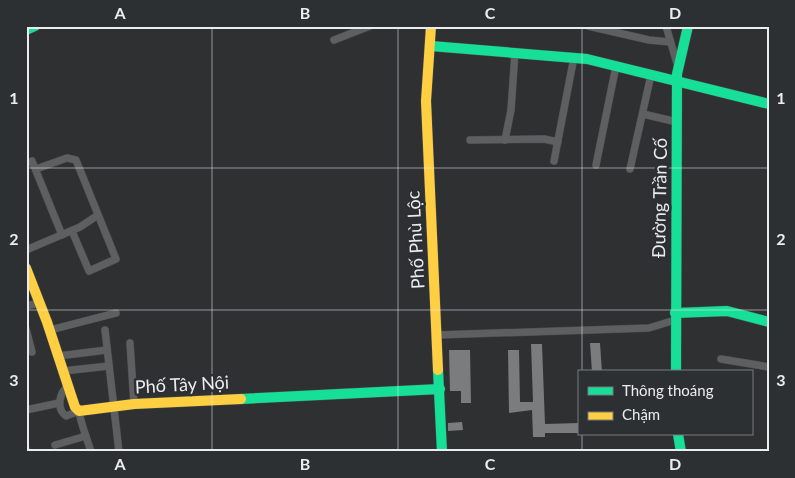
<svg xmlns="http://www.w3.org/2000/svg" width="795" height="478" font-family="Lato,sans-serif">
<rect width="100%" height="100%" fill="#2e3032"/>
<g fill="#7a7c7d">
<path d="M590,343H600L602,372H592Z"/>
<path d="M531,344H542L545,424L579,423V433H545V437H533L532,410L509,413L508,350H519L520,402H533Z"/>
<path d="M449,350H470L471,403H461V391H450Z"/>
<path d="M462,422L463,430L448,431V423Z"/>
</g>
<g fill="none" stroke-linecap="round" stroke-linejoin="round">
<g stroke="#494b4c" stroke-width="8">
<g id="street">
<path d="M588,26L649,40L670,42"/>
<path d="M666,26L678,67"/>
<path d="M334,40L370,26"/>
<path d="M643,114L677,122"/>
<path d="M470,140L544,139L558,142"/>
<path d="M505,140L511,110L515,52"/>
<path d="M554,161L574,57"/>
<path d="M26,164L32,161L62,235"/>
<path d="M596,165L616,66"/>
<path d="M36,169L67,158L76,160L116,259L89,271L72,231"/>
<path d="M630,169L651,75"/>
<path d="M26,250L80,227L98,215"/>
<path d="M26,306L40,303"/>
<path d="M26,329L32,352"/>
<path d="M50,330L116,313"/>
<path d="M105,330L119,452"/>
<path d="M437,335L649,328L675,320"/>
<path d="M130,343L134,404"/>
<path d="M58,356L107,350"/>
<path d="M721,359L769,367"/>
<path d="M63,371L109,366"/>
<path d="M68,386C59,393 56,409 66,416L79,411C81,425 87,438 91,452"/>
<path d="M26,410L59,403"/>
<path d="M55,445L86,436"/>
<path d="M26,449L27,452"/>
</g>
</g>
<g stroke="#494b4c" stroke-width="11">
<g id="fast">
<path d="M26,30L35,26"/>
<path d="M431,46L587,59L769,104"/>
<path d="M675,313L727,311L769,322"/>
<path d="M438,370L442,452"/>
<path d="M676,372L677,74L688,26"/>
<path d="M241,399L440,389"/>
<path d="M678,434L681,452"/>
</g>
</g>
<g stroke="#494b4c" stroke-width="11">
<g id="slow">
<path d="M431,26L426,101L438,370"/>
<path d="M26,268L47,322L75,407L79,411L134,404L241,399"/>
</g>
</g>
<use href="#street" stroke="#5e5f61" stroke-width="7"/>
<use href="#fast" stroke="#16e098" stroke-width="10"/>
<use href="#slow" stroke="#ffcf43" stroke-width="10"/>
</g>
<path fill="none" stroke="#eaecee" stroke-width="1" stroke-opacity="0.55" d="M212,26V452M398,26V452M582,26V372M26,168H769M26,310H769M582,434V452"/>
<g text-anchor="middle" stroke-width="5" stroke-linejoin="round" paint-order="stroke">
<g font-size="18" fill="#eaecee" stroke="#2d3033">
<text transform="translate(660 198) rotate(-89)" y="6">Đường Trần Cố</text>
<text transform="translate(416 240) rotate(-93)" y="6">Phố Phù Lộc</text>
<text transform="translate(182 385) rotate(-3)" y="6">Phố Tây Nội</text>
</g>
</g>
<rect width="795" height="478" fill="none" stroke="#2d3033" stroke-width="55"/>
<rect x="578" y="370" width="175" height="65" fill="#2d3033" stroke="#797b7e"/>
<rect x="588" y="387" width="25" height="8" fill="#16e098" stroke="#797b7e"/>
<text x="622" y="396" font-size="15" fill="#eaecee">Thông thoáng</text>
<rect x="588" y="412" width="25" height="8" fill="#ffcf43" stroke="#797b7e"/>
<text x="622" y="420" font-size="15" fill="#eaecee">Chậm</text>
<rect x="28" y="28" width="740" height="422" fill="none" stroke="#eaecee" stroke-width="2"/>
<g font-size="16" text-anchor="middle" font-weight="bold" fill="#eaecee">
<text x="120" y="19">A</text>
<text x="305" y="19">B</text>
<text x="490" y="19">C</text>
<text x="675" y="19">D</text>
<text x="14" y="104">1</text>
<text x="781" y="104">1</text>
<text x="14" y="245">2</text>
<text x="781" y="245">2</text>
<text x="14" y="386">3</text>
<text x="781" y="386">3</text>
<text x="120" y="470">A</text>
<text x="305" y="470">B</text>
<text x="490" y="470">C</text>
<text x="675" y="470">D</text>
</g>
</svg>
